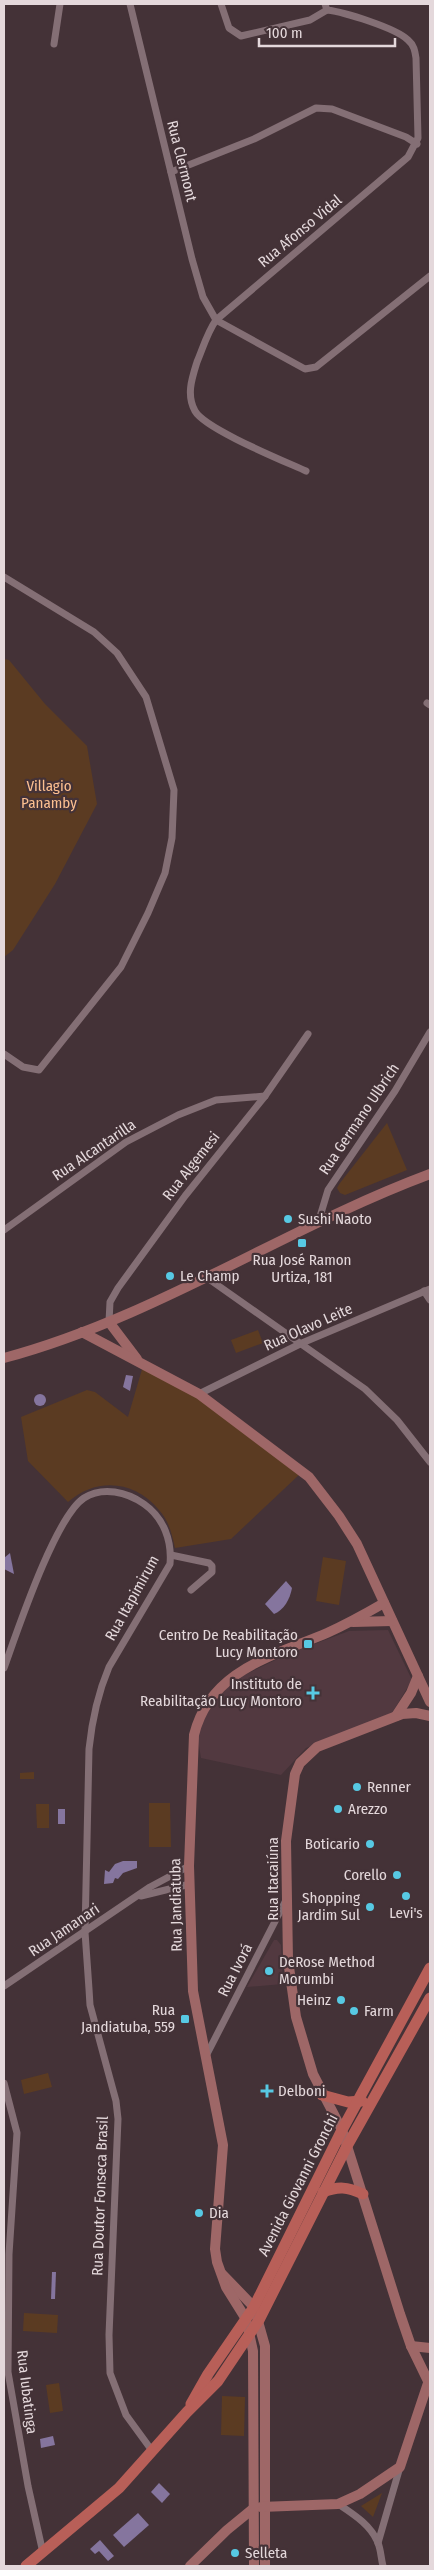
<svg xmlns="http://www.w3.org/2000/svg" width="434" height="2570" font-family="'Fira Sans Condensed',sans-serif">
<rect width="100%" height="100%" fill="#443237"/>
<g fill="#523940">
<path d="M388,1630L412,1680L392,1713L306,1748L281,1775L201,1758L197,1734L210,1706L234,1680L288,1654L349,1631Z"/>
<path d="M274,1940H277L281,1945L283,1984L247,1987Z"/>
</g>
<g fill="#5b3b22">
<path d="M4,659L9,660L45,704L87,746L97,804L55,884L13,950L4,957Z"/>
<path d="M387,1123L407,1170L345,1195L340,1193L337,1188L340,1183Z"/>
<path d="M258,1330L263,1343L236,1353L231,1340Z"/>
<path d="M143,1366L188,1391L301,1473L231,1539L175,1548C172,1534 169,1521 159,1510C135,1480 96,1477 68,1502L28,1461L21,1417L87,1390L95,1392L128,1417Z"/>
<path d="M323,1557L346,1561L339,1605L316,1601Z"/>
<path d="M34,1772V1779H20V1773Z"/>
<path d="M149,1803H170L171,1847H149Z"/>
<path d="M36,1804H49V1828H37Z"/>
<path d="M48,2073L52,2087L24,2094L21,2080Z"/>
<path d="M24,2313L58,2315L57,2333L23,2331Z"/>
<path d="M59,2383L63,2411L50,2413L46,2385Z"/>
<path d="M222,2396L245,2397L244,2436L221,2435Z"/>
<path d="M382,2493L373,2517L361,2506Z"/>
</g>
<g fill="#85759e">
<path d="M126,1375L133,1376L130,1391L123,1387Z"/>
<circle cx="40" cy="1400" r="6"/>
<path d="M10,1553L14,1574L4,1569V1558Z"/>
<path d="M286,1581L292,1588C290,1599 284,1610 274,1614L265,1604Z"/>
<rect x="58" y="1809" width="7" height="15"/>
<path d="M123,1861H137V1868L123,1873L118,1879L115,1878L113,1883L104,1884L105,1870L109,1872L115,1864Z"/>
<path d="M52,2272H56L55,2299H51Z"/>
<path d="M53,2436L55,2445L41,2448L40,2439Z"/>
<path d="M159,2483L170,2494L162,2503L151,2492Z"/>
<path d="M138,2513L149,2525L124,2547L113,2535Z"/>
<path d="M100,2540L114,2556L108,2561L99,2551L95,2554L90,2549Z"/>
</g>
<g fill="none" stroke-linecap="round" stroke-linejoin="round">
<g stroke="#846f75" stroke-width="7">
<path d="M130,4L192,259L203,297L216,320L305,369L316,367L430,276"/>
<path d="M221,4L229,28L241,36L310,20L327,10"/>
<path d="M54,44L60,4"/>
<path d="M171,172L254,139L316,108L332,109L406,137L417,144"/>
<path d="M306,471C284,461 205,429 195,411C186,395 192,378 197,362C203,348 207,333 216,320L408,157L418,138L416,58C415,51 414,45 408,40C396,28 344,12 327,10L325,4"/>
<path d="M4,577L94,632L117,653L146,697L174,790L172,838L165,873L148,913L121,967L39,1070L23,1067L4,1054"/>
<path d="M427,703L430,705"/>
<path d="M318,1223L328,1190L395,1091L430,1032"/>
<path d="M4,1230L126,1142L178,1115L216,1100L265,1096"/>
<path d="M206,1277L365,1389L397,1420L430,1462"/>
<path d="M424,1291L430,1300"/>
<path d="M109,1322L110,1302L118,1288L185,1196L265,1096L308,1034"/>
<path d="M199,1394L302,1343L430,1289"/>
<path d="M171,1555L209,1563L212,1566V1572L191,1590"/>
<path d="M4,1668C17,1632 55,1517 84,1498C103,1486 127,1492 144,1504C164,1518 172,1541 170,1564L109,1667C98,1693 92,1720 89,1749L85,1932L89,1989L90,2005L116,2101L118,2119L109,2335L110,2373L126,2415L153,2452"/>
<path d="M141,1896L190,1884"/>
<path d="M4,1986L150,1887L189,1866"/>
<path d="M206,2056L286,1900"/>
<path d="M4,2083L17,2133L9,2254L8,2372L28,2486L43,2553"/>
<path d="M338,2504C353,2514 371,2525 378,2543C381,2550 381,2559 383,2566"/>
<path d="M378,2543L400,2467"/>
</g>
<g stroke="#9e6767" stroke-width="10">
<path d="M109,1322L137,1359"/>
<path d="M82,1332L199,1394L309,1477L339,1516L357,1544L430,1702"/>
<path d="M4,1358C154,1318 285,1228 430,1174"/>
<path d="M353,1622L392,1621"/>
<path d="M396,1716L411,1693L418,1676"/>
<path d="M222,2274L254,2307L265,2346V2566"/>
<path d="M411,2346L430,2348"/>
<path d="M428,2381L411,2346L400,2314L342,2130L313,2074L296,2017L288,1960L286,1841L295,1774L300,1763L317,1747L402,1714L416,1713L430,1716"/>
<path d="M261,2507L338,2504L360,2494L400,2467L430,2377"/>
<path d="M190,2566L227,2530L255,2507"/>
<path d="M254,2566L253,2351L246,2319L226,2287L217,2262L215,2249L223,2145L193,1991L189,1866L194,1735C210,1670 273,1656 327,1633C347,1624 365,1614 384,1603"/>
</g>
<g stroke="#b85f58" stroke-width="11">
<path d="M322,2095L348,2102L362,2101"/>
<path d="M323,2192C339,2186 347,2187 363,2194"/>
<path d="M191,2404L208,2374L254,2307L342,2130L430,1968"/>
<path d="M26,2566L119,2488L187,2412L218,2381L259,2320L347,2146L430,1998"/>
</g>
</g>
<g fill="#57c9e3" stroke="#443237" stroke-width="2">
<circle cx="288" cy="1219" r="5"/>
<rect x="297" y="1238" width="10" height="10" rx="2.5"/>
<circle cx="170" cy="1276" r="5"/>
<rect x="303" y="1639" width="10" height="10" rx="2.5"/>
<path d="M310.5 1685.5h5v5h5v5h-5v5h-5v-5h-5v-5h5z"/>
<circle cx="357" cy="1787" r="5"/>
<circle cx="338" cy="1809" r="5"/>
<circle cx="370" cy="1844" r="5"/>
<circle cx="397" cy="1875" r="5"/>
<circle cx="406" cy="1896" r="5"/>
<circle cx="370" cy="1907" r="5"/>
<circle cx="269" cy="1971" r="5"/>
<circle cx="341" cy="2000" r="5"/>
<circle cx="354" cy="2011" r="5"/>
<rect x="180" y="2014" width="10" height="10" rx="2.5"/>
<path d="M264.5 2083.5h5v5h5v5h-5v5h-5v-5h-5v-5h5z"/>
<circle cx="199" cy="2213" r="5"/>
<circle cx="235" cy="2553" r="5"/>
</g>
<g text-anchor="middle" stroke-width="4.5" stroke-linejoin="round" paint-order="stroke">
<g font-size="15" fill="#e4d8db" stroke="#443237">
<text transform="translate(182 161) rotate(76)" y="5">Rua Clermont</text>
<text transform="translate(300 231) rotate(-40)" y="5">Rua Afonso Vidal</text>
<text transform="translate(359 1119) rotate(-56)" y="5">Rua Germano Ulbrich</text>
<text transform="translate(94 1150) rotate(-34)" y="5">Rua Alcantarilla</text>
<text transform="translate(191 1166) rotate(-52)" y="5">Rua Algemesi</text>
<text transform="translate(308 1327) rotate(-24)" y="5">Rua Olavo Leite</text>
<text transform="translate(132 1598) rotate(-61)" y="5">Rua Itapimirum</text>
<text transform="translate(273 1879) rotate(-90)" y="5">Rua Itacaiúna</text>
<text transform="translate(176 1905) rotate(-91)" y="5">Rua Jandiatuba</text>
<text transform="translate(64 1930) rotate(-34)" y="5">Rua Jamanari</text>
<text transform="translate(235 1970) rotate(-63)" y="5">Rua Ivorá</text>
<text transform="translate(298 2185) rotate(-63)" y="5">Avenida Giovanni Gronchi</text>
<text transform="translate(100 2196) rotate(-88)" y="5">Rua Doutor Fonseca Brasil</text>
<text transform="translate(27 2392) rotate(83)" y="5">Rua Iubatinga</text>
</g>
<g font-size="15" fill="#fcbf90" stroke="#443237">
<text x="49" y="791">Villagio<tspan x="49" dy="17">Panamby</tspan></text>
</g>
<g font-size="15" fill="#e4d8db" stroke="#443237" text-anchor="start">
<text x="298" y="1224">Sushi Naoto</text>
<text x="302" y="1265" text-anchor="middle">Rua José Ramon<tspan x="302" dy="17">Urtiza, 181</tspan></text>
<text x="180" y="1281">Le Champ</text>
<text x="298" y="1640" text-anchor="end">Centro De Reabilitação<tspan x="298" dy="17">Lucy Montoro</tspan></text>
<text x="302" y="1689" text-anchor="end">Instituto de<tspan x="302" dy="17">Reabilitação Lucy Montoro</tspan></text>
<text x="367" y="1792">Renner</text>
<text x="348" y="1814">Arezzo</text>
<text x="360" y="1849" text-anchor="end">Boticario</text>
<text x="387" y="1880" text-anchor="end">Corello</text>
<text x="360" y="1903" text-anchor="end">Shopping<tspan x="360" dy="17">Jardim Sul</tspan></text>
<text x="406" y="1918" text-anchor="middle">Levi's</text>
<text x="279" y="1967">DeRose Method<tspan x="279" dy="17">Morumbi</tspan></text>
<text x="331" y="2005" text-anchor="end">Heinz</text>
<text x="175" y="2015" text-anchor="end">Rua<tspan x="175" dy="17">Jandiatuba, 559</tspan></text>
<text x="364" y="2016">Farm</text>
<text x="278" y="2096">Delboni</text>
<text x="209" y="2218">Dia</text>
<text x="245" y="2558">Selleta</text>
</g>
</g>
<rect width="434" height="2570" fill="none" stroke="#e4d8db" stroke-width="10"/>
<path d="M259 38v8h136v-8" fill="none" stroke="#e4d8db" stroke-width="2.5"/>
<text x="266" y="38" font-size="15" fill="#e4d8db" stroke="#443237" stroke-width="4" paint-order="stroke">100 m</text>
</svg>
